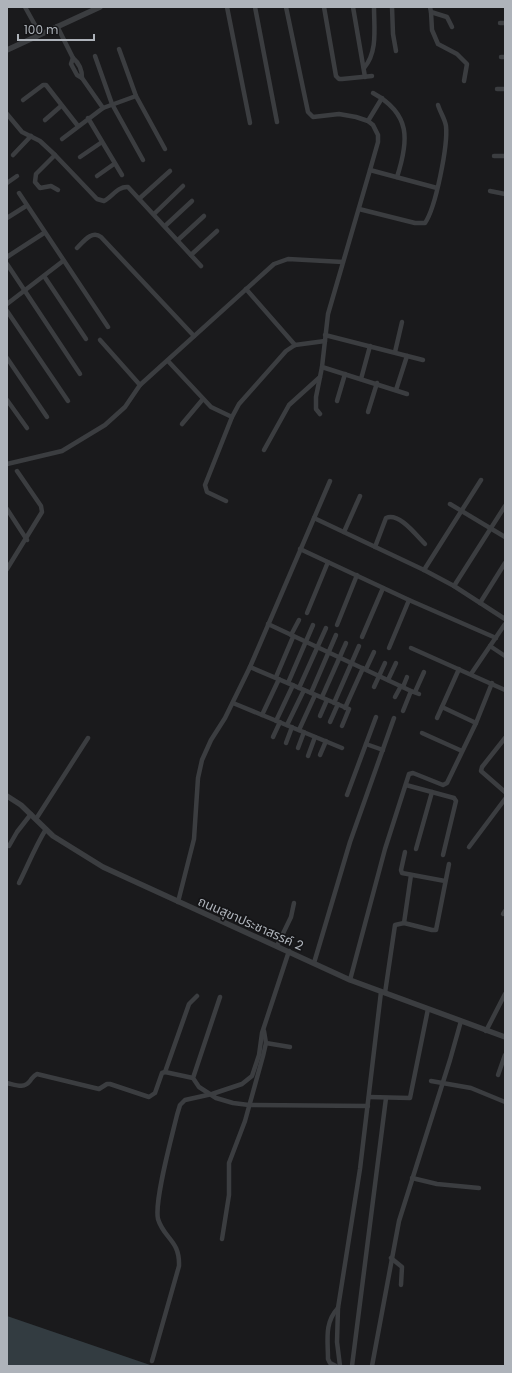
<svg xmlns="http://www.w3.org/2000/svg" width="512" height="1373" font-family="Poppins,'Noto Sans Thai',sans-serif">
<rect width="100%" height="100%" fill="#1a1a1c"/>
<path fill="#333c41" d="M7,1316L153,1366H7Z"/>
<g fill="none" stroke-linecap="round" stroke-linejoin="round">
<g stroke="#3b3d40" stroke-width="4.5">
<path d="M25,7L40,34"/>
<path d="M227,7L250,123"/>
<path d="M255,7L277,122"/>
<path d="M286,7L308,112L313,117L339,114L356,117L368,121L373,125L378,135V142L370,170L328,314L322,367L316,397V409L320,414"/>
<path d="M324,7L336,76L339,79H342L372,76"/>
<path d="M353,7L365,77"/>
<path d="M392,7L393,34L396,51"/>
<path d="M430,7L431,12L447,17L452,27"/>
<path d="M431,12L432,30L438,44L457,54L467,64L464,81"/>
<path d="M500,23H505"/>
<path d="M57,26L73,58C79,63 82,71 82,78"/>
<path d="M119,49L136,96L165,149"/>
<path d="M95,56L112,104L143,160"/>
<path d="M501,57H505"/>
<path d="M73,58L71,64L77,75L82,78L103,108"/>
<path d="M364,68C378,52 374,28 374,7"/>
<path d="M497,89H505"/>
<path d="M373,93C411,114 409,140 397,177"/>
<path d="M23,100L43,85H46L78,126"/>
<path d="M7,114L22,132L40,141L55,155L97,199L104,201C112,197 118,186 128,187L201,266"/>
<path d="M88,118L122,175"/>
<path d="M45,120L61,106"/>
<path d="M368,121L382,98"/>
<path d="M62,139L103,108L136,96"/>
<path d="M13,155L31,136"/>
<path d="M55,155L36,174L35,182L40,188L51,186L58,190"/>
<path d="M494,156H505"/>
<path d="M80,157L102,142"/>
<path d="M370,170L437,188"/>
<path d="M97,176L114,164"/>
<path d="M7,183L17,176"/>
<path d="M490,191L505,194"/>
<path d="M19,193L108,327"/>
<path d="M140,198L170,171"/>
<path d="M359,209L415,223H425C436,207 448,145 446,126C445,119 440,112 438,105"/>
<path d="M154,214L183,186"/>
<path d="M7,218L26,206"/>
<path d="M165,226L192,201"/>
<path d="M178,240L204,216"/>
<path d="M77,248C84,241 92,230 101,237L194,336"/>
<path d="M191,255L217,231"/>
<path d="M7,257L44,233"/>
<path d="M7,264L80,374"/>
<path d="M44,276L86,339"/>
<path d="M246,289L295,345"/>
<path d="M7,304L63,261"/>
<path d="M7,311L68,401"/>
<path d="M325,335L423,360"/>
<path d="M100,340L140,385"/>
<path d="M395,352L402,322"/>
<path d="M7,358L47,417"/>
<path d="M168,361L211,407L232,417"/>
<path d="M322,367L407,394"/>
<path d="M361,379L370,346"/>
<path d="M396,390L407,356"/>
<path d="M7,400L27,428"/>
<path d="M337,401L345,374"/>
<path d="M368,412L377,383"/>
<path d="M182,424L203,399"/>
<path d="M264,450L289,405L320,377"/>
<path d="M7,464L62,451L105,425L125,407L140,385L274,264L288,259L343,262"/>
<path d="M226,501L207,492L205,485L232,417L239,404L286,351L295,345L325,341"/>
<path d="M450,504L505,537"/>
<path d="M7,509L27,540"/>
<path d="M314,518L424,570L454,586L505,619"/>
<path d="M344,532L360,496"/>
<path d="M375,547L386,518C399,512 416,535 425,544"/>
<path d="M300,549L409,600L496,638"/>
<path d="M7,569L42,512L41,506L17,471"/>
<path d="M424,570L481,480"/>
<path d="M454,586L505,506"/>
<path d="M480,603L505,563"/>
<path d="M307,613L328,562"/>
<path d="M268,624L411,691"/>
<path d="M337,625L357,575"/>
<path d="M291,635L299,620"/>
<path d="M362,637L383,588"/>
<path d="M490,646L505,656"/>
<path d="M389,648L409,600"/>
<path d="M411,648L505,690"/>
<path d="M250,667L349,709L342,726"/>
<path d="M366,669L374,652"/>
<path d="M471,674L505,624"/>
<path d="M276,677L293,637"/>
<path d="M388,680L396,663"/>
<path d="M288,683L313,625"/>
<path d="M374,687L385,663"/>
<path d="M403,687L407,677"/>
<path d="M299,688L326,628"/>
<path d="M415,692L424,672"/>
<path d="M311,693L336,635"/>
<path d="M322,697L346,643"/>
<path d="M395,697L401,686"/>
<path d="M233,703L342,748"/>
<path d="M334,703L359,646"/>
<path d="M442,707L476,723"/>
<path d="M345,708L363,668"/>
<path d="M403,711L411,691L419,694"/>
<path d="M262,715L279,679"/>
<path d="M320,716L327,700"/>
<path d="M437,718L459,669"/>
<path d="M276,721L293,685"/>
<path d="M330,722L338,704"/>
<path d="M287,725L304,690"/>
<path d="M299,730L315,695"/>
<path d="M422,733L462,751"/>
<path d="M273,737L280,722"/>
<path d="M505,738L482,767L481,771L505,792"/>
<path d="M286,743L292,727"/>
<path d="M366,744L383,750"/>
<path d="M298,748L304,732"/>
<path d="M320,755L326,741"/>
<path d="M308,756L315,737"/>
<path d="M406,785L454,798L456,801L443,855"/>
<path d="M347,795L376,717"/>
<path d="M36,819L88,738"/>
<path d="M9,846L17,832L31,814"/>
<path d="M469,847L505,799"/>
<path d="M416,849L432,792"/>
<path d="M405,852L401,870L402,873L445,881"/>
<path d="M19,883C28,865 35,847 46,829"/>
<path d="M178,902L194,839L198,778L202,760L211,740L225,718L250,667L330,481"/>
<path d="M503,914L505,911"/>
<path d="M404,923L411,875"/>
<path d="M277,946L291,917L294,903"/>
<path d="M314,963L350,842L394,718"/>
<path d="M350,980L385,849L409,774L413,773L443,785L447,783L476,723L492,683"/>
<path d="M385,993L395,925L404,923L432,930H436L449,864"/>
<path d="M220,997L193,1078L199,1087L216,1098L233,1103L249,1105L368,1106"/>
<path d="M486,1031L505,994"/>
<path d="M266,1043L290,1047"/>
<path d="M165,1072L189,1004L197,996"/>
<path d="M498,1075L505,1055"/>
<path d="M431,1081L471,1088L505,1102"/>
<path d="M7,1083C16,1085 24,1089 30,1081C33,1077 33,1076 37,1074L99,1089L107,1084H110L149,1097L155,1093L162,1073L165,1072L193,1078"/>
<path d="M369,1097L410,1098L428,1009"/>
<path d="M412,1178L437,1184L479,1188"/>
<path d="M222,1239L229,1195V1163L245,1121L263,1056L266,1043L264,1031"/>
<path d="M391,1258L402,1267L401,1285"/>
<path d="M152,1361L179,1266C180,1240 164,1239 158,1219C154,1201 172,1136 177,1115L180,1105L185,1100L212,1094L242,1084L252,1076L259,1055L262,1033L289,951"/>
<path d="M336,1366L330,1363L328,1359C328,1340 324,1323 338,1308"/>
<path d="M340,1366L337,1342L338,1308L360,1169L381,992"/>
<path d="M352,1366L386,1098"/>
<path d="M372,1366L399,1221L450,1060L461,1021"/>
</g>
<g stroke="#3b3d40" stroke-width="5.5">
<path d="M7,50L100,7"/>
<path d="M7,796L21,805L53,836L103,867L350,980L505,1037"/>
</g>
</g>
<g text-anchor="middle" stroke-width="3.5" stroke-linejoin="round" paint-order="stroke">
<g font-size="13" fill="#aeb3ba" stroke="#151517">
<text transform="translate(251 923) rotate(24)" y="5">ถนนสุขาประชาสรรค์ 2</text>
</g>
</g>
<rect width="512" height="1373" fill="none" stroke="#aeb3ba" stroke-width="16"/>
<path d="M18 34v6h76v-6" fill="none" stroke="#aeb3ba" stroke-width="2"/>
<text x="24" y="34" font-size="12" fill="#aeb3ba" stroke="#151517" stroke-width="3" paint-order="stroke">100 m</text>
</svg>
